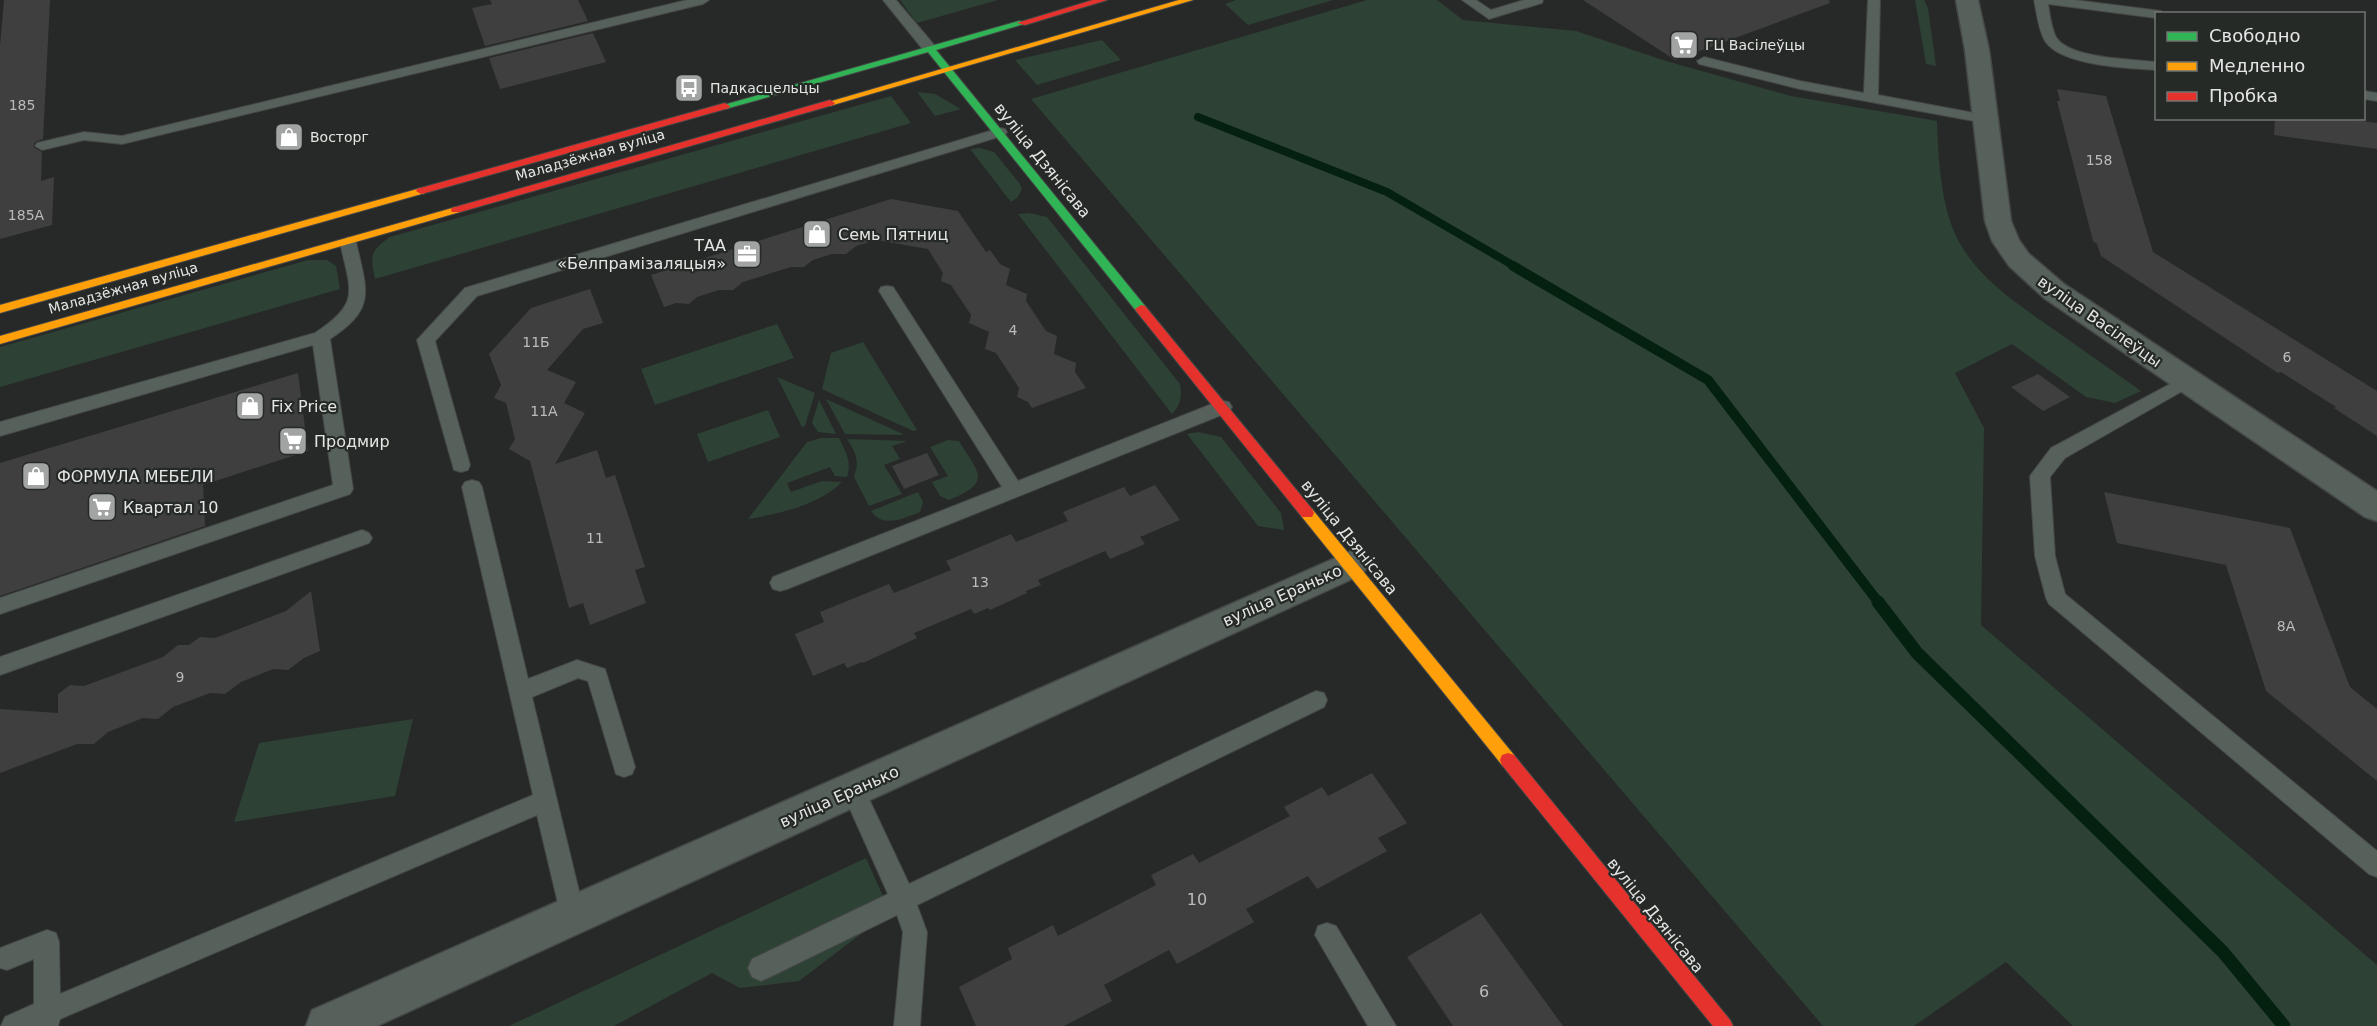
<svg xmlns="http://www.w3.org/2000/svg" width="2377" height="1026" font-family="'DejaVu Sans',sans-serif">
<rect width="100%" height="100%" fill="#272928"/>
<g fill="#2d4135">
<path d="M900,0H998L917,23Z"/>
<path d="M1236,0H1333L1248,25L1225,4Z"/>
<path d="M1367,0H1437L1463,20L1576,31L1666,61L1791,96L1937,121C1938,156 1941,206 1957,238C1979,281 2021,306 2059,333C2086,352 2114,372 2141,391L2115,403L2086,397L2012,344L1955,373L1984,428L1981,625L2377,965V1026H2073L2006,962L1914,1026H1823L1031,99Z"/>
<path d="M1915,0H1924L1928,8L1936,66L1926,64Z"/>
<path d="M1102,40L1121,60L1037,85L1015,60Z"/>
<path d="M917,92L935,94L961,109L935,116Z"/>
<path d="M891,96L911,123L375,279C370,255 370,251 390,237Z"/>
<path d="M980,148L994,152L1020,184L1022,189L1018,197L1011,202L970,149Z"/>
<path d="M1029,213L1047,217L1180,384C1182,397 1181,404 1172,414L1018,214Z"/>
<path d="M308,260H327L336,266L340,289L0,387V347Z"/>
<path d="M777,324L794,358L655,405L641,369Z"/>
<path d="M863,342L917,430L913,431L822,389L831,353Z"/>
<path d="M777,377L815,393L805,426L802,427Z"/>
<path d="M826,399L903,434L902,435L845,434Z"/>
<path d="M819,400L836,434L818,432L812,423Z"/>
<path d="M768,410L780,437L708,462L697,434Z"/>
<path d="M1198,432L1221,437L1281,513L1284,530L1258,526L1187,434Z"/>
<path d="M821,438H839C846,453 852,461 847,477L835,476L830,467L787,483L791,492L822,481L842,482C819,505 779,514 748,519L807,442Z"/>
<path d="M847,439L907,441L892,446L900,459L884,465L902,494L869,506L854,477C860,461 856,453 847,439Z"/>
<path d="M948,440L959,441C979,474 993,482 949,500L940,496L932,482L948,476L930,447Z"/>
<path d="M918,492L923,502L920,512C904,518 883,529 871,511Z"/>
<path d="M413,719L395,796L234,822L259,743Z"/>
<path d="M866,858L890,912L799,981L740,988L712,973L614,1026H509Z"/>
</g>
<g fill="none" stroke-linecap="round" stroke-linejoin="round">
<path stroke="#042110" stroke-width="8" d="M1198,117L1387,192L1516,267"/>
<path stroke="#042110" stroke-width="10" d="M1513,266L1708,380L1879,603"/>
<path stroke="#042110" stroke-width="13" d="M1878,602L1917,653L2223,952L2284,1026"/>
</g>
<g fill="#3e3f3e">
<path d="M4,0H50L43,139L35,142L33,147L42,152L41,181L54,177L52,225L0,239V46Z"/>
<path d="M490,0H578L588,21L485,46L472,8L492,4Z"/>
<path d="M1583,0H1829L1830,3L1675,60Z"/>
<path d="M593,33L606,62L500,89L489,58Z"/>
<path d="M2057,89L2106,96L2153,252L2377,391V436L2334,408L2336,407L2281,372L2278,373L2101,256L2097,244L2093,241L2057,101H2060Z"/>
<path d="M2275,118H2343L2377,123V149L2274,135Z"/>
<path d="M891,199L958,211L986,252L990,250L1000,264L1010,269L1006,285L1027,294L1026,301L1046,331L1057,336L1054,354L1076,363L1075,372L1086,388L1032,408L1028,402L1017,397L1019,388L996,353L985,349L989,332L969,323L971,315L951,285L941,281L943,273L928,249L876,240L856,246L846,254H832L813,260L804,267H791L743,282L733,290H719L697,297L689,304L676,303L664,307L651,275Z"/>
<path d="M590,289L603,323L583,329L547,370L576,382L564,403L585,413L555,464L597,450L606,478L615,475L645,567L635,570L646,603L590,625L583,603L569,608L530,461L509,449L515,439L506,403L494,398L501,385L489,354L531,308Z"/>
<path d="M298,373L308,451L203,485L205,526L0,596V463Z"/>
<path d="M2038,374L2070,397L2043,411L2011,387Z"/>
<path d="M927,453L939,475L904,489L892,466Z"/>
<path d="M1155,485L1180,520L1140,537L1145,544L1110,559L1105,551L1038,580L1041,585L1026,591L1027,593L990,610L988,608L974,614L971,609L914,633L917,638L863,663L862,662L847,668L844,663L813,676L795,634L824,622L820,612L889,584L894,593L951,570L946,561L1011,534L1016,542L1068,521L1063,512L1124,487L1130,496Z"/>
<path d="M2104,492L2290,528L2350,687L2377,709V781L2266,691L2226,565L2117,543Z"/>
<path d="M311,591L320,651L304,658L288,670L273,669L241,682L225,694L210,693L173,707L158,719L143,718L108,732L94,744H77L0,773V709L58,713V694L70,685L84,686L163,657L178,645H189L200,637L215,638L286,611Z"/>
<path d="M1372,773L1407,823L1378,838L1387,851L1317,889L1308,876L1246,909L1254,922L1177,964L1169,950L1104,985L1112,1001L1064,1026H976L959,987L1012,959L1008,948L1053,925L1058,936L1156,885L1151,875L1193,854L1199,863L1290,816L1284,807L1322,787L1328,796Z"/>
<path d="M1481,913L1563,1026H1453L1407,957Z"/>
</g>
<g fill="none" stroke-linecap="round" stroke-linejoin="round">
<g stroke="#454746" stroke-width="2">
<g id="lane">
<path d="M687,0H709L703,4L122,144L84,140L42,150L35,146L37,143L84,132L122,136Z"/>
<path d="M883,0H896L935,46L937,49L935,52H925Z"/>
<path d="M1462,0H1476L1491,10L1524,0H1543L1542,3L1489,19Z"/>
<path d="M1868,0H1880L1878,95L1985,115L1990,116L1992,119L1990,122L1985,123L1800,89L1699,64L1697,61L1704,57L1800,81L1864,93Z"/>
<path d="M2034,0H2075L2161,11L2162,14H2156V18L2048,4C2050,15 2051,27 2056,37C2069,59 2133,59 2156,62V70C2129,68 2061,66 2045,41C2038,29 2037,13 2034,0Z"/>
<path d="M2364,91L2377,93V101L2364,99Z"/>
<path d="M1000,128L1005,129L1007,132L1005,135L477,296L435,341L470,465L468,470L461,472L454,470L417,340L465,288Z"/>
<path d="M348,237L356,242C367,291 377,308 330,339L353,489L350,494L0,614V598L333,485L313,345L0,436V422L315,333C362,302 350,291 340,242Z"/>
<path d="M887,286L893,287L1018,481L1217,402L1223,401L1229,402L1232,407L1229,412L787,589L780,591L773,589L770,583L773,577L1002,487L879,291L881,287Z"/>
<path d="M2187,375L2193,377L2196,381L2193,385L2065,458L2050,477L2055,556L2065,594L2377,851V877L2369,874L2049,604L2046,598L2035,556L2030,476L2051,448Z"/>
<path d="M472,480L479,482L482,487L528,679L577,660L605,669L635,767L632,774L624,777L616,774L588,681L578,678L532,697L585,916L582,924L573,928L564,924L561,916L537,815L60,1019L58,1026H1L5,1017L34,1004V959L7,970L0,968V948L47,930L56,933L59,942L60,994L533,795L462,487L465,482Z"/>
<path d="M362,530L369,533L372,538L369,543L0,675V657Z"/>
<path d="M1316,691L1324,693L1327,700L1324,707L917,905L927,932L920,1026H894L903,932L897,915L770,977L761,981L752,977L748,968L752,959L888,894L841,789L845,782L853,779L861,782L909,884Z"/>
<path d="M1327,923L1336,926L1396,1026H1368L1315,935L1318,926Z"/>
</g>
</g>
<g stroke="#454746" stroke-width="3">
<g id="street">
<path d="M1956,0H1978L1989,50L2011,221L2019,240L2029,254L2064,284L2377,491V521L2365,517L2044,298L2009,266L1992,241L1985,221L1965,50Z"/>
<path d="M1351,551L1363,554L1368,564L1363,574L377,1026H306L312,1010Z"/>
</g>
</g>
<g stroke="#454746" stroke-width="2">
<path id="fast" d="M1019,21L1027,23L936,50L1145,306L1147,309L1145,312H1137L928,52L729,108L725,109L720,106Z"/>
</g>
<g stroke="#454746" stroke-width="2">
<g id="slow">
<path d="M1179,0H1193L833,105L830,106L825,103Z"/>
<path d="M421,188L425,189V193L0,313V305Z"/>
<path d="M456,207L461,210L460,212L0,344V336Z"/>
<path d="M1307,508L1312,509L1514,755L1516,760L1514,765L1508,767L1502,765L1302,517L1300,513L1302,509Z"/>
</g>
</g>
<g stroke="#454746" stroke-width="2">
<g id="jam">
<path d="M1093,0H1107L1025,25L1017,23Z"/>
<path d="M830,100L835,103L833,105L460,212H452L451,210L452,208Z"/>
<path d="M725,103L730,106L729,108L425,193L421,194L416,191L417,189Z"/>
<path d="M1141,305L1145,306L1312,509L1314,513L1312,517H1302L1137,312L1135,309Z"/>
<path d="M1508,753L1514,755L1730,1020L1733,1026H1713L1502,765L1500,760L1502,755Z"/>
</g>
</g>
<use href="#lane" fill="#57615b" fill-rule="evenodd"/>
<use href="#street" fill="#57615b" fill-rule="evenodd"/>
<use href="#fast" fill="#30b455" fill-rule="evenodd"/>
<use href="#slow" fill="#ff9f0a" fill-rule="evenodd"/>
<use href="#jam" fill="#e5322d" fill-rule="evenodd"/>
</g>
<defs>
<g id="supermarket-square" transform="scale(1.5)"><rect x="-9" y="-9" width="18" height="18" rx="4" fill="#a2a4a3" stroke="#262a27"/><path d="M-6-5.5h2.5l.6 2H6L4.5 2H-2.5L-4.4-4H-6ZM-1.5 3.2a1.3 1.3 0 1 0 .1 0ZM3 3.2a1.3 1.3 0 1 0 .1 0Z" fill="#fff"/></g>
<g id="bus-square" transform="scale(1.5)"><rect x="-9" y="-9" width="18" height="18" rx="4" fill="#a2a4a3" stroke="#262a27"/><path d="M-5-6H5V4H4V6H2V4H-2V6H-4V4H-5ZM-3.5-4V0h7V-4ZM-3.5 1.2v1.5H-2V1.2ZM2 1.2v1.5H3.5V1.2Z" fill="#fff"/></g>
<g id="shop-square" transform="scale(1.5)"><rect x="-9" y="-9" width="18" height="18" rx="4" fill="#a2a4a3" stroke="#262a27"/><path d="M-5-2.5h2.3a2.7 3.5 0 0 1 5.4 0H5L5.5 6h-11ZM-1.5-2.5h3a1.5 2.3 0 0 0-3 0Z" fill="#fff"/></g>
<g id="office-square" transform="scale(1.5)"><rect x="-9" y="-9" width="18" height="18" rx="4" fill="#a2a4a3" stroke="#262a27"/><path d="M-6-3h4V-5.5h4V-3h4V5H-6ZM-1-4.5V-3h2v-1.5ZM-6 0V1H6V0Z" fill="#fff"/></g>
</defs>
<g fill-rule="evenodd">
<use href="#supermarket-square" x="1684" y="45"/>
<use href="#bus-square" x="689" y="88"/>
<use href="#shop-square" x="289" y="137"/>
<use href="#shop-square" x="817" y="234"/>
<use href="#office-square" x="747" y="254"/>
<use href="#shop-square" x="250" y="406"/>
<use href="#supermarket-square" x="293" y="441"/>
<use href="#shop-square" x="36" y="476"/>
<use href="#supermarket-square" x="102" y="507"/>
</g>
<g text-anchor="middle" stroke-width="4.5" stroke-linejoin="round" paint-order="stroke">
<g font-size="14" fill="#e4e6e5" stroke="#262a27" text-anchor="start">
<text x="1705" y="50">ГЦ Васілеўцы</text>
<text x="710" y="93">Падкасцельцы</text>
<text x="310" y="142">Восторг</text>
</g>
<g font-size="14" fill="#babcbb">
<text x="22" y="110">185</text>
<text x="2099" y="165">158</text>
<text x="26" y="220">185А</text>
<text x="1013" y="335">4</text>
<text x="536" y="347">11Б</text>
<text x="2287" y="362">6</text>
<text x="544" y="416">11А</text>
<text x="595" y="543">11</text>
<text x="980" y="587">13</text>
<text x="2286" y="631">8А</text>
<text x="180" y="682">9</text>
</g>
<g font-size="14" fill="#e4e6e5" stroke="#262a27">
<text transform="translate(590 155) rotate(-16)" y="5">Маладзёжная вуліца</text>
<text transform="translate(123 288) rotate(-16)" y="5">Маладзёжная вуліца</text>
</g>
<g font-size="16" fill="#e4e6e5" stroke="#262a27">
<text transform="translate(1043 160) rotate(51)" y="6">вуліца Дзянісава</text>
<text transform="translate(2100 321) rotate(35)" y="6">вуліца Васілеўцы</text>
<text transform="translate(1350 537) rotate(51)" y="6">вуліца Дзянісава</text>
<text transform="translate(1282 595) rotate(-24)" y="6">вуліца Еранько</text>
<text transform="translate(839 796) rotate(-24)" y="6">вуліца Еранько</text>
<text transform="translate(1656 915) rotate(51)" y="6">вуліца Дзянісава</text>
</g>
<g font-size="16" fill="#e4e6e5" stroke="#262a27" text-anchor="start">
<text x="838" y="240">Семь Пятниц</text>
<text x="726" y="251" text-anchor="end">ТАА<tspan x="726" dy="18">«Белпрамізаляцыя»</tspan></text>
<text x="271" y="412">Fix Price</text>
<text x="314" y="447">Продмир</text>
<text x="57" y="482">ФОРМУЛА МЕБЕЛИ</text>
<text x="123" y="513">Квартал 10</text>
</g>
<g font-size="16" fill="#babcbb">
<text x="1197" y="905">10</text>
<text x="1484" y="997">6</text>
</g>
</g>
<rect x="2155" y="12" width="210" height="108" fill="#262a27" stroke="#727573" stroke-width="1.5"/>
<rect x="2167" y="32" width="30" height="9" fill="#30b455" stroke="#727573" stroke-width="1.5"/>
<text x="2209" y="42" font-size="18" fill="#e4e6e5">Свободно</text>
<rect x="2167" y="62" width="30" height="9" fill="#ff9f0a" stroke="#727573" stroke-width="1.5"/>
<text x="2209" y="72" font-size="18" fill="#e4e6e5">Медленно</text>
<rect x="2167" y="92" width="30" height="9" fill="#e5322d" stroke="#727573" stroke-width="1.5"/>
<text x="2209" y="102" font-size="18" fill="#e4e6e5">Пробка</text>
</svg>
